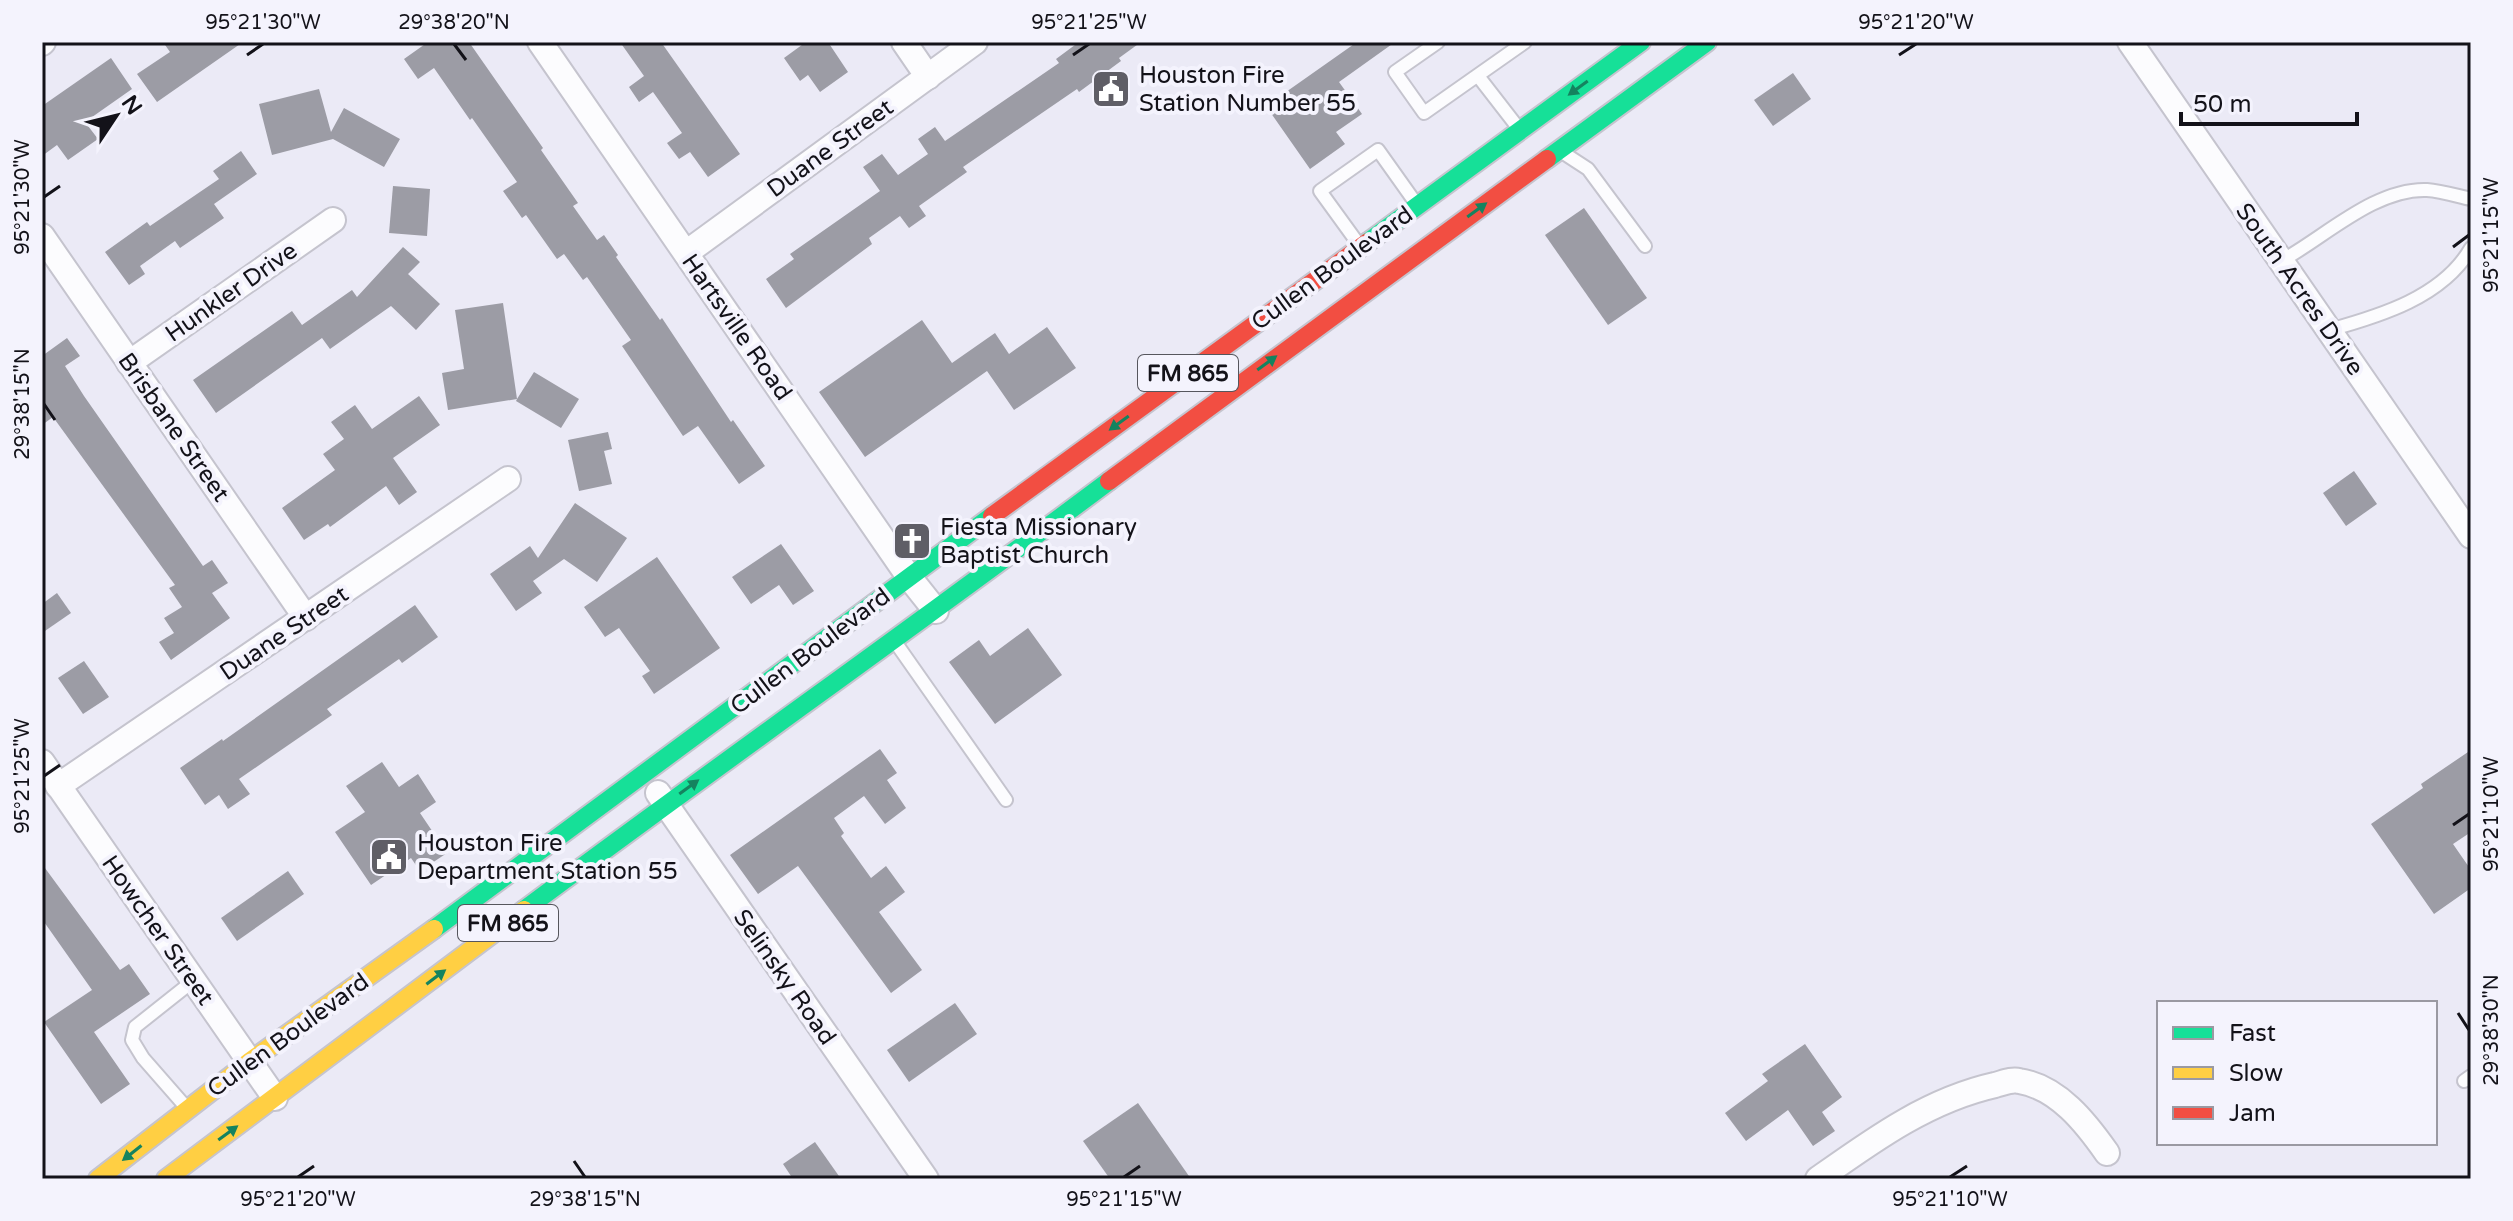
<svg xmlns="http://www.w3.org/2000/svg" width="2513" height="1221" font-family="'Varela Round',sans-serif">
<rect width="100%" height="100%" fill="#ebeaf6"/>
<g fill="#9c9ca5">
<path d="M163,42H243L157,102L137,74L170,52Z"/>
<path d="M428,42H469L543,148L541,150L578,203L573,206L597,240L604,235L618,255L616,257L660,320L662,318L731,422L733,420L765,466L739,484L698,426L683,436L622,346L631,340L587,277L583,280L564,254L557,259L526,215L522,218L503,191L517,182L472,118L470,120L434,68L418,79L404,59Z"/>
<path d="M620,42H661L740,154L708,177L690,152L679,159L667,143L682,133L653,92L639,102L629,87L644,76Z"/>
<path d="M806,42H828L848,72L820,92L808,75L800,81L784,58Z"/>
<path d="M1079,42H1141L1119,58L1121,61L1079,92L1077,89L963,167L967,172L919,206L926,216L909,228L900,216L869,238L872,244L786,308L766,279L794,259L790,254L880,191L863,167L882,154L898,175L928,154L918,139L935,127L945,141L1059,63L1056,59Z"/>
<path d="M1357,42H1395L1339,82L1362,114L1336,132L1345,144L1310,169L1266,106Z"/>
<path d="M111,58L132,89L85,122L98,139L68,160L57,145L42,156V106Z"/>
<path d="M1793,73L1811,99L1773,126L1754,100Z"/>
<path d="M319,89L331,132L344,108L400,139L384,167L333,139L272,155L259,104Z"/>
<path d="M241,151L257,174L214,204L224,218L180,248L175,241L140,266L145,274L129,285L105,252L147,222L150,226L219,179L213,171Z"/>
<path d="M393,186L430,189L427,236L389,233Z"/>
<path d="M1584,208L1647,298L1608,325L1545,235Z"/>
<path d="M403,247L420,262L408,274L440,304L416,330L391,306L330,349L322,338L216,413L193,380L292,311L302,325L352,290L357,297Z"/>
<path d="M503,303L517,399L534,372L579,399L561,428L516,401L517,399L448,410L442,373L464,369L455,310Z"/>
<path d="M922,320L952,363L995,333L1009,354L1047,327L1076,368L1014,410L987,371L865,457L819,392Z"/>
<path d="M67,338L80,356L65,366L84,396L203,566L212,560L228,583L212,593L230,618L171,660L159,642L174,633L164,618L182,607L169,588L175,585L53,417L42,425V356Z"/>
<path d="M419,396L440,425L393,458L417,492L399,505L386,486L330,527L328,524L304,540L282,508L335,470L323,454L344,439L331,422L355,405L372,429Z"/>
<path d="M608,432L612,449L604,451L612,484L579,491L568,440Z"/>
<path d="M2354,471L2377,504L2346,526L2323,493Z"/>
<path d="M575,503L627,538L597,582L564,559L533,581L542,593L516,611L490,574L530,546L538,558Z"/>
<path d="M781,544L814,591L793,605L779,585L751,604L732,577Z"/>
<path d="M657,557L720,648L654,694L642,676L650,671L619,628L605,637L584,607Z"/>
<path d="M57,593L71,613L42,633V604Z"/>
<path d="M415,605L438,637L402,663L399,659L327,709L332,715L239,779L250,794L228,809L219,795L205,805L180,768L222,739L223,741Z"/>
<path d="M1028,628L1062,675L995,724L949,662L979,640L990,656Z"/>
<path d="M84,661L109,697L83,714L58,678Z"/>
<path d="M880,749L897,773L887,780L906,808L885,824L864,796L834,818L844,833L841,836L871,878L886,866L905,892L879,912L922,970L891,993L798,866L758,894L730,855Z"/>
<path d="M2471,750V832L2453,844L2471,870V888L2434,914L2371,824L2423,788L2421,784Z"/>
<path d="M382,762L399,787L418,774L436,802L420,813L447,853L420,871L411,858L371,885L335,832L365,812L346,786Z"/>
<path d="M42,864L120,970L129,964L150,994L94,1032L130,1084L101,1104L44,1022L92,990L42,919Z"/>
<path d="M288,871L304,894L237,941L221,918Z"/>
<path d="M955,1003L977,1034L909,1082L887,1050Z"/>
<path d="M1805,1044L1842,1097L1822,1112L1835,1131L1813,1146L1788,1110L1746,1141L1725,1113L1768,1081L1762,1074Z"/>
<path d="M1138,1103L1191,1179H1110L1083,1141Z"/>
<path d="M815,1142L841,1179H793L783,1164Z"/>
</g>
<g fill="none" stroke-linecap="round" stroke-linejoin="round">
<g stroke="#c5c4ce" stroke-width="16">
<g id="lane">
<path d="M1438,42L1395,72L1424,113L1525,42"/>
<path d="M1478,76L1516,125"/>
<path d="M1565,154L1588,169L1645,246"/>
<path d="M1357,242L1320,191L1378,150L1415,202"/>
<path d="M2281,261C2325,237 2375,188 2427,190C2442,191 2457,196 2471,199"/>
<path d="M2329,330C2380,316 2443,297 2471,248"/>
<path d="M898,646L1006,800"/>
<path d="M2464,1081L2471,1076"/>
<path d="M185,1106L143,1058L132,1040L135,1027L193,981"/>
</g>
</g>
<g stroke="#c5c4ce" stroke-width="28">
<g id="street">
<path d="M540,42L909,577L936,611"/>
<path d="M904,42L928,77"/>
<path d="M2130,42L2471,536"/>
<path d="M42,43L43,42"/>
<path d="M42,236L306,618"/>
<path d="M686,253L975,42"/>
<path d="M129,363L333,220"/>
<path d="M42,762L275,1098"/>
<path d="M58,786L508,479"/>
<path d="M658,793L926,1179"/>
<path d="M1818,1179C1873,1140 1928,1100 1995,1085C2003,1083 2012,1079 2019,1081C2058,1087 2086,1123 2107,1153"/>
</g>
</g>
<g stroke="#c5c4ce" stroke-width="22">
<g id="fast">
<path d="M1547,159L1707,42"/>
<path d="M1368,242L1641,42"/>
<path d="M524,910C718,765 916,626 1109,481"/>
<path d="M434,929L992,516"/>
</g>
</g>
<g stroke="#c5c4ce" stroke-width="22">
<g id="slow">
<path d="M98,1179L249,1062L434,929"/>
<path d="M166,1179L524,910"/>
</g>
</g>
<g stroke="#c5c4ce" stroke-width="22">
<g id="jam">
<path d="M1109,481L1547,159"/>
<path d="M992,516L1368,242"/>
</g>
</g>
<use href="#lane" stroke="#fcfcfe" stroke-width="12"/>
<use href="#street" stroke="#fcfcfe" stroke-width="24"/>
<use href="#fast" stroke="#16e098" stroke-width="18"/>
<use href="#slow" stroke="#ffcf43" stroke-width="18"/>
<use href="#jam" stroke="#f24e42" stroke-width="18"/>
</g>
<defs><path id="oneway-solid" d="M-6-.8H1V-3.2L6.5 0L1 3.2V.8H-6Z" transform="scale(2)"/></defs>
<g fill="#15835f">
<use href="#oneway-solid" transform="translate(1578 88) rotate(144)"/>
<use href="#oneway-solid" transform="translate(1477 210) rotate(-36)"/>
<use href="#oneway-solid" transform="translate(1267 363) rotate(-36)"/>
<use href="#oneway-solid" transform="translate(1119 423) rotate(144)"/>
<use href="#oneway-solid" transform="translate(689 787) rotate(-36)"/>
<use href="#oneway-solid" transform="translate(436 977) rotate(-37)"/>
<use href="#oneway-solid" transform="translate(228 1133) rotate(-36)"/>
<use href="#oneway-solid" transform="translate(132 1153) rotate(142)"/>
</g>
<path fill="none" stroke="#131219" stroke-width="3" d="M454,44L466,60M247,55L263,44M1073,55L1089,44M1899,55L1916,44M44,197L60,186M2453,247L2469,235M44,404L55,420M44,776L60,765M2453,825L2469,814M2458,1013L2469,1030M574,1161L585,1177M298,1177L314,1166M1124,1177L1140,1166M1950,1177L1967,1166"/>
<defs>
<g id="civic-square" transform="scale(2)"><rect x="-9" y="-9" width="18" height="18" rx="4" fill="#5f5e66" stroke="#f4f3fd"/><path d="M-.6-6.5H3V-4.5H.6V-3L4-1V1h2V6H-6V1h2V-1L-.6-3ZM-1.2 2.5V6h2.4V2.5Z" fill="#fff"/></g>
<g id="church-square" transform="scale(2)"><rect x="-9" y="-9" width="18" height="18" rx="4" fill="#5f5e66" stroke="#f4f3fd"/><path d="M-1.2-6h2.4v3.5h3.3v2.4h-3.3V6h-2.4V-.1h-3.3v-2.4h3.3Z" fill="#fff"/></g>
</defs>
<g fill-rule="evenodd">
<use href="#civic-square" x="1111" y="89"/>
<use href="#church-square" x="912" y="541"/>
<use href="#civic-square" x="389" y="857"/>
</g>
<g text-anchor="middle" stroke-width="8" stroke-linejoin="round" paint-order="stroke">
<g fill="#f4f3fd" stroke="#56565d" stroke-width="2">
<rect x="1138" y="355" width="100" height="36" rx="6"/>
<rect x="458" y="905" width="100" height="36" rx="6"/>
</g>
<g font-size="22" font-weight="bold" fill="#131219">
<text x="1188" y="381">FM 865</text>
<text x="508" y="931">FM 865</text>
</g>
<g font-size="24" fill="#131219" stroke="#f4f3fd" text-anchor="start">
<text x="1139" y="83">Houston Fire<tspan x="1139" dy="28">Station Number 55</tspan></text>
<text x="940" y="535">Fiesta Missionary<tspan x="940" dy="28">Baptist Church</tspan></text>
<text x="417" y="851">Houston Fire<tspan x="417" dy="28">Department Station 55</tspan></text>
</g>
<g font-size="24" fill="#131219" stroke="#f4f3fd">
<text transform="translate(830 148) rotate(-36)" y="8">Duane Street</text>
<text transform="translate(1332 268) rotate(-36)" y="8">Cullen Boulevard</text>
<text transform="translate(2300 289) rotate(55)" y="8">South Acres Drive</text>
<text transform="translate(231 292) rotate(-35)" y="8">Hunkler Drive</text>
<text transform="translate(737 327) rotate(55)" y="8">Hartsville Road</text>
<text transform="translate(174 427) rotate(55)" y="8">Brisbane Street</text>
<text transform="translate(284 633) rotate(-34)" y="8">Duane Street</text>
<text transform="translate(810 651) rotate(-37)" y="8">Cullen Boulevard</text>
<text transform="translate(158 930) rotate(55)" y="8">Howcher Street</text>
<text transform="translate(785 977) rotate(55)" y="8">Selinsky Road</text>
<text transform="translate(288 1035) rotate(-36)" y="8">Cullen Boulevard</text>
</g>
</g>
<rect width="2513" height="1221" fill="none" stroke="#f4f3fd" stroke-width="88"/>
<rect x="2157" y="1001" width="280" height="144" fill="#f4f3fd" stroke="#9a99a2" stroke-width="2"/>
<rect x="2173" y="1027" width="40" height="12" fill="#16e098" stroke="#9a99a2" stroke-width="2"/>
<text x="2229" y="1041" font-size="24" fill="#131219">Fast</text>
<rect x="2173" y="1067" width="40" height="12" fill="#ffcf43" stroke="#9a99a2" stroke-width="2"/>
<text x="2229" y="1081" font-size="24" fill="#131219">Slow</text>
<rect x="2173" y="1107" width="40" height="12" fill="#f24e42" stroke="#9a99a2" stroke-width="2"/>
<text x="2229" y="1121" font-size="24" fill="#131219">Jam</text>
<g transform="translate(116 116) rotate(55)" stroke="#f4f3fd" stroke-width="6" paint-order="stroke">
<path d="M0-6L14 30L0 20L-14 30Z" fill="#131219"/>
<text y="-12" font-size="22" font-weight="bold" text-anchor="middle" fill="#131219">N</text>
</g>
<path d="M2181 112v12h176v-12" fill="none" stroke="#131219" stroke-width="4"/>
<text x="2193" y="112" font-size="24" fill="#131219" stroke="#f4f3fd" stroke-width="6" paint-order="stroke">50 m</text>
<rect x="44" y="44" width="2425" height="1133" fill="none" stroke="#131219" stroke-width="3"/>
<g font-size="20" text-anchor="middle" fill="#131219">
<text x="263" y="29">95°21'30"W</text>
<text x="454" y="29">29°38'20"N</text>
<text x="1089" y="29">95°21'25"W</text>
<text x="1916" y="29">95°21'20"W</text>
<text transform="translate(22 197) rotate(-90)" y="7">95°21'30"W</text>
<text transform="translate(2491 235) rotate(-90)" y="7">95°21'15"W</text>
<text transform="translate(22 404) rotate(-90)" y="7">29°38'15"N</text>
<text transform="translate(22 776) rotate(-90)" y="7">95°21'25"W</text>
<text transform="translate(2491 814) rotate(-90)" y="7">95°21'10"W</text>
<text transform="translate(2491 1030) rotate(-90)" y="7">29°38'30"N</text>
<text x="298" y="1206">95°21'20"W</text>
<text x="585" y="1206">29°38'15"N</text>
<text x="1124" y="1206">95°21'15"W</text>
<text x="1950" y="1206">95°21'10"W</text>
</g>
</svg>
